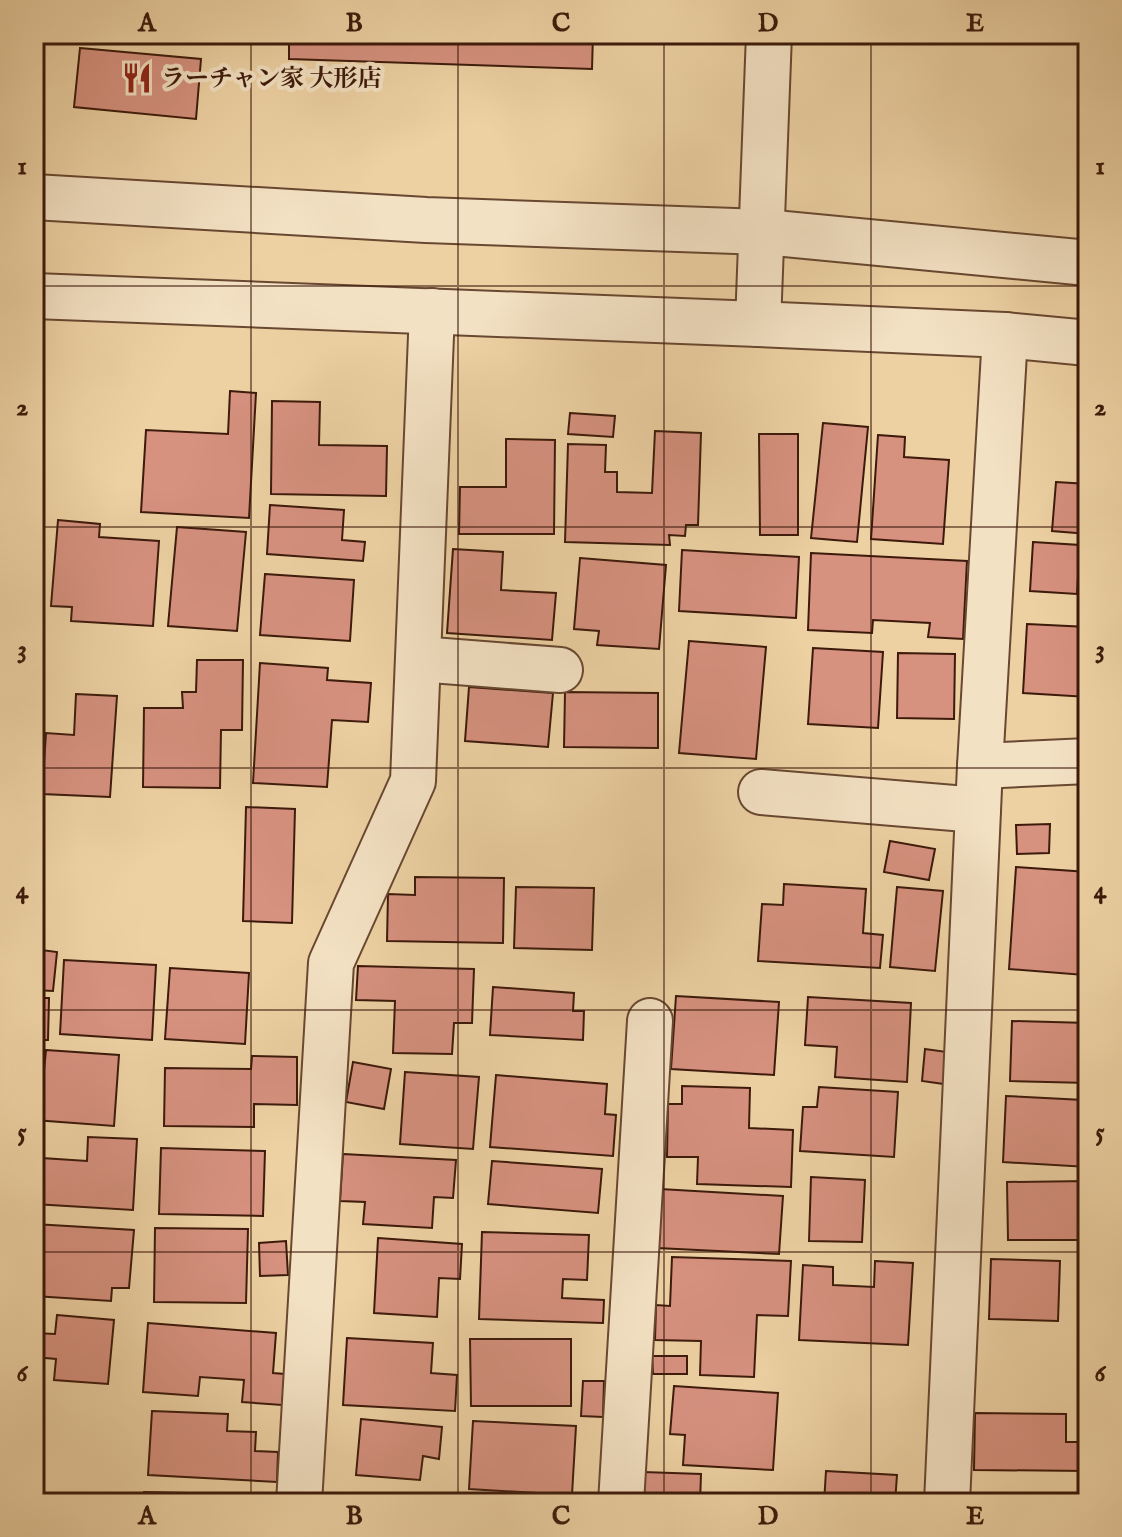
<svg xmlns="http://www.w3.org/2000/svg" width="1122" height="1537" font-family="'IM FELL English','Noto Serif JP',serif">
<rect width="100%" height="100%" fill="#edd1a3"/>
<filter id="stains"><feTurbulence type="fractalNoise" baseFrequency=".0025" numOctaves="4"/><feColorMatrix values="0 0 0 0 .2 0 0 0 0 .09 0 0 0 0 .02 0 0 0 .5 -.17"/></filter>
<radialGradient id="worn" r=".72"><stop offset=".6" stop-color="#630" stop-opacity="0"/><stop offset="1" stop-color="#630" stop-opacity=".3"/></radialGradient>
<g fill="#d6917f" stroke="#3d1a0b" stroke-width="2">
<path d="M289,34H593L592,69L289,59Z"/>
<path d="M80,48L201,59L196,119L74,107Z"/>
<path d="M230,391L256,393L249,518L141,512L146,430L228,434Z"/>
<path d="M272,401L320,402L319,445L387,446L386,496L271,494Z"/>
<path d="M570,413L615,416L613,437L568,434Z"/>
<path d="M823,423L868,427L857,542L811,538Z"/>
<path d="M655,431L701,433L698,525H686L685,536L669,535L670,545L565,542L568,444L606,445L605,472H617V492L652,493Z"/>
<path d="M759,434H798V535H760Z"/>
<path d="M878,435L905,437L904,457L949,460L943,544L871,539Z"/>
<path d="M506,439L555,440L554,534H459L460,487H506Z"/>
<path d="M1056,482L1088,484V534L1052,531Z"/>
<path d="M270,505L344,510L342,540L365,542L363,561L267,554Z"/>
<path d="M58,520L100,524L99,537L159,541L153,626L71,621L72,607L51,606Z"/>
<path d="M177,527L246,532L237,631L168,626Z"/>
<path d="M1033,542L1080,545L1077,594L1030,591Z"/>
<path d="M453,549L503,552L501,590L556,593L552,640L447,633Z"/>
<path d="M682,550L799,557L796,618L679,611Z"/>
<path d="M811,553L967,561L963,639L928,637L930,623L873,620L872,633L808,630Z"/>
<path d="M580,558L666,565L659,649L597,645L599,631L574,629Z"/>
<path d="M265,574L354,580L350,641L260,635Z"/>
<path d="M1027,624L1088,627V697L1023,693Z"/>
<path d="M689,641L766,647L756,759L679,753Z"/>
<path d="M813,648L883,652L878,728L808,724Z"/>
<path d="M898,653L955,654L954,719L897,718Z"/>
<path d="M197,660H243L242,730H221L220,788L143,787L144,708H183L182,692H196Z"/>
<path d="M260,663L328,668L327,680L371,683L368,722L332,720L327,787L253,783Z"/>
<path d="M469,687L553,693L548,747L465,741Z"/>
<path d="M565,692L658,693V748L564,747Z"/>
<path d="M76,694L117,696L110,797L42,794L46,733L74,735Z"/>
<path d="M246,807L295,809L292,923L243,921Z"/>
<path d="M1050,824L1049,853L1017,854L1016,825Z"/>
<path d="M890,841L935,849L929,880L884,872Z"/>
<path d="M1016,867L1088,872L1084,975L1009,969Z"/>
<path d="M415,877L504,878L503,943L387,941L388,894L415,895Z"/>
<path d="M784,884L866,889L863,933L883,935L880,968L758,961L762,904L783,905Z"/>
<path d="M516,887L594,888L592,950L514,948Z"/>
<path d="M897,887L943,891L935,971L890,967Z"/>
<path d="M34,949L57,952L53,991L34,990Z"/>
<path d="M64,960L156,965L152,1040L60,1034Z"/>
<path d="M358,966L474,969L472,1023H454L452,1054L393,1053L395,1001L356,1000Z"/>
<path d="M170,968L249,973L245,1044L165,1039Z"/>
<path d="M493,987L574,993L573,1011H584L583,1040L490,1035Z"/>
<path d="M676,996L779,1002L774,1075L671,1069Z"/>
<path d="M808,997L911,1003L907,1082L835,1077L837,1047L805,1045Z"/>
<path d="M34,998H49L48,1040H34Z"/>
<path d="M1012,1021L1088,1023V1083L1010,1081Z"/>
<path d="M925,1049L947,1052L944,1084L922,1081Z"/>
<path d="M46,1050L119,1055L114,1126L34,1120V1080L43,1081Z"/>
<path d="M252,1056L297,1057V1105L254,1104V1127L164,1126L165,1068L251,1069Z"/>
<path d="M353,1062L391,1069L384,1109L346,1102Z"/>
<path d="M405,1072L479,1077L473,1149L400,1144Z"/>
<path d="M496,1075L607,1084L605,1114L616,1115L613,1156L490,1147Z"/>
<path d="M682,1086L750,1088L749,1128L793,1130L791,1187L697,1184L698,1157H667L668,1104H682Z"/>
<path d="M819,1087L898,1092L894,1157L800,1151L803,1107H817Z"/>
<path d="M1006,1096L1083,1100V1114H1088V1167L1003,1162Z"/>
<path d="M34,1129L44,1130L42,1158L87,1161L88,1137L137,1139L133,1210L34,1204Z"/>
<path d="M161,1148L265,1151L263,1216L159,1214Z"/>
<path d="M343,1154L456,1160L453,1198L434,1197L432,1228L363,1224L365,1202L340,1201Z"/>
<path d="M492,1161L602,1169L598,1213L488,1204Z"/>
<path d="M811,1177L865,1180L862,1242L809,1241Z"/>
<path d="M1088,1181V1240H1008L1007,1182Z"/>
<path d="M660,1189L783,1196L779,1254L657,1248Z"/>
<path d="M34,1224L134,1230L129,1288H112L111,1301L34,1296Z"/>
<path d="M155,1228L248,1229L246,1303L154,1302Z"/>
<path d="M482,1232L589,1235L587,1280L563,1279L562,1298L604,1300L603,1323L479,1319Z"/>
<path d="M378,1238L462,1244L460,1279L439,1278L437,1317L374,1313Z"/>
<path d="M286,1241L288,1275L260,1276L259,1243Z"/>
<path d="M672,1257L791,1261L788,1316L757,1315L754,1377L700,1375L701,1341L655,1340L656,1305L670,1306Z"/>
<path d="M991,1259L1060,1261L1058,1321L989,1319Z"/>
<path d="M875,1261L913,1263L908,1345L799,1340L803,1265L833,1267V1285L874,1287Z"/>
<path d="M57,1315L114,1320L108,1384L54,1380L56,1359L34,1357V1333L55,1334Z"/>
<path d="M148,1323L276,1333L273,1373L285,1374L282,1405L242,1402L244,1380L200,1377L198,1396L143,1392Z"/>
<path d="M347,1338L433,1343L431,1373L457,1375L455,1411L343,1405Z"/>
<path d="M470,1339H571V1406H471Z"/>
<path d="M652,1356H687V1374H653Z"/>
<path d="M583,1381H604L603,1417L581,1416Z"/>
<path d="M674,1386L778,1393L773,1470L683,1465L685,1435L670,1434Z"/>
<path d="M152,1411L228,1414L227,1431L256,1432L255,1451L278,1452L277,1482L148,1475Z"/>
<path d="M975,1413L1066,1414V1442H1088V1471L974,1470Z"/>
<path d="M361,1419L442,1427L439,1459L423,1456L420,1480L356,1475Z"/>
<path d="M473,1421L576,1426L572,1495L469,1489Z"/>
<path d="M826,1471L897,1475L895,1503H824Z"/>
<path d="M643,1472L701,1474L700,1503H642Z"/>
<path d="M144,1492L274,1495L273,1503H144Z"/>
<rect x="997" y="1493" width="73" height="10"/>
</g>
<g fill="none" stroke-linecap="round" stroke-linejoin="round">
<g stroke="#694831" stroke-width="48">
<g id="minor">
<path d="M758,324L769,34"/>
<path d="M419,659L560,670"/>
<path d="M980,766L1088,761"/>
<path d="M761,792L978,810"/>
<path d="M299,1503L331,963L413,781L432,311"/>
<path d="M621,1503L650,1021"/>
<path d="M947,1503L980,766L1005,335"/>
</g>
</g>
<g stroke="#694831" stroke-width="48">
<g id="tertiary">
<path d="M34,197L426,220L764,232L1088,263"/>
<path d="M34,296L758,324L1005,335L1088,343"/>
</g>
</g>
<use href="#minor" stroke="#f3e1c3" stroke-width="44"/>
<use href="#tertiary" stroke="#f3e1c3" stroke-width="44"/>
</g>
<path fill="none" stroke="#3d1a0b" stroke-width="2" stroke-opacity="0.55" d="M251,34V1503M458,34V1503M664,34V1503M871,34V1503M34,286H1088M34,527H1088M34,768H1088M34,1010H1088M34,1252H1088"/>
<defs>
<g id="restaurant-bare" transform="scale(2.4)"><path d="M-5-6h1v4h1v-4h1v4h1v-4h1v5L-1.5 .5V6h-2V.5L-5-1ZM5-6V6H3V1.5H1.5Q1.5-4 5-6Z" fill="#8f2418" stroke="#f3e1c3" stroke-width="2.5" paint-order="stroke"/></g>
</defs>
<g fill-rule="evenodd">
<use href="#restaurant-bare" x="137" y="78"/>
</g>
<g text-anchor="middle" stroke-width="8" stroke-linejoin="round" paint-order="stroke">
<g font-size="24" font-weight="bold" fill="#3d1a0b" stroke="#f3e1c3" text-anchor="start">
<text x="161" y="86">ラーチャン家 大形店</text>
</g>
</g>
<rect width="1122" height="1537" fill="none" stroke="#edd1a3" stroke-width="88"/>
<rect x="44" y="44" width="1034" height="1449" fill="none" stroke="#3d1a0b" stroke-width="3"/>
<g font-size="26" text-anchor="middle" font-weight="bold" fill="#3d1a0b">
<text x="147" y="31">A</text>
<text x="354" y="31">B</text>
<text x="561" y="31">C</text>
<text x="768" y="31">D</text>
<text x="975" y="31">E</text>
<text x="22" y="174">1</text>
<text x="1100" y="174">1</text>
<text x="22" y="415">2</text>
<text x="1100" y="415">2</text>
<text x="22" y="657">3</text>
<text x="1100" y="657">3</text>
<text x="22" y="898">4</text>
<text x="1100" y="898">4</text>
<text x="22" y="1140">5</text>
<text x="1100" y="1140">5</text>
<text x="22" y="1381">6</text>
<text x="1100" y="1381">6</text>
<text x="147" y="1524">A</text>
<text x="354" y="1524">B</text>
<text x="561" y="1524">C</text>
<text x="768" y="1524">D</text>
<text x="975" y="1524">E</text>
</g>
<rect width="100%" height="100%" filter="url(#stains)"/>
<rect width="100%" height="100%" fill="url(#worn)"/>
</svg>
